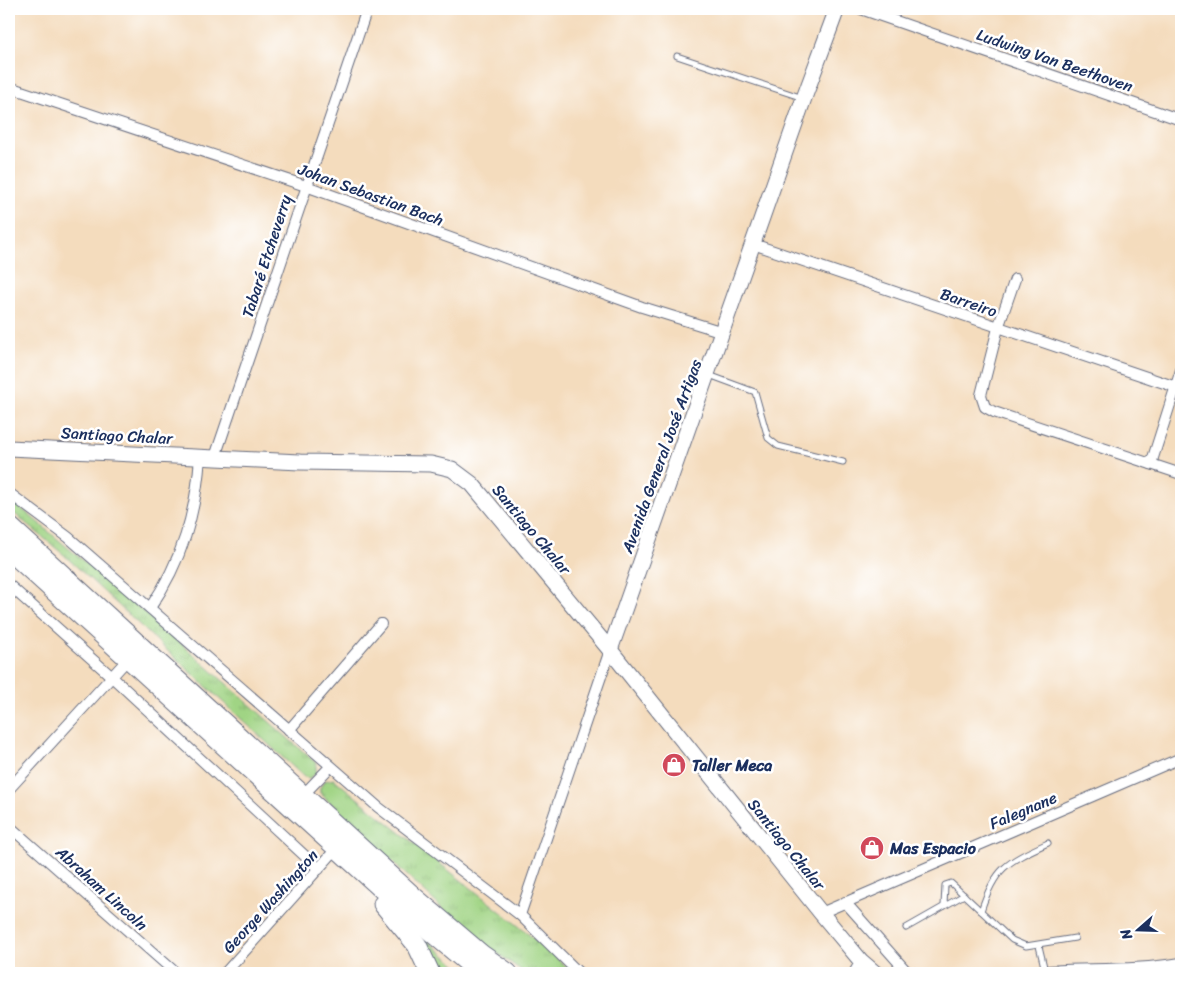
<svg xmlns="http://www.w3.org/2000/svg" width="1190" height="982" font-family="Sriracha,sans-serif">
<defs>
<pattern id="grass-tufts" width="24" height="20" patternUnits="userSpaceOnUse" patternTransform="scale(1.25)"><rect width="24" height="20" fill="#a0d484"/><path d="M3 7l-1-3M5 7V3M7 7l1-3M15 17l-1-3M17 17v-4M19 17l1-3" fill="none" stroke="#89b674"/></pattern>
</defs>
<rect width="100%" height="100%" fill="#fff"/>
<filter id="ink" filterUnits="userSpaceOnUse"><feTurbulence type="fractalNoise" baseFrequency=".02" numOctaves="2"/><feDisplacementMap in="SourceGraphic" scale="10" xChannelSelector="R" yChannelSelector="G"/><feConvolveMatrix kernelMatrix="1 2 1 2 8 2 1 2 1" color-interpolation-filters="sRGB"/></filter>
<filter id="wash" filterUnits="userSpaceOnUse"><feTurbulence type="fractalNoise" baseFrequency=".0096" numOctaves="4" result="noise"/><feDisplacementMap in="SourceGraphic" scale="20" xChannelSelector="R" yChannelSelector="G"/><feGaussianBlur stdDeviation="1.12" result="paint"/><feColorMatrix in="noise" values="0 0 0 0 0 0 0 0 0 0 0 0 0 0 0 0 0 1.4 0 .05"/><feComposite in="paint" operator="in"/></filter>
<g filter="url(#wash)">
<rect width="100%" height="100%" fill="#f4dcbd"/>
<g fill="url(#grass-tufts)" stroke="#5e8271">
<path d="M9,498L178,641L316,763V773L310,778L304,777L63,554L9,509Z"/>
<path d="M334,779C413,845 497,905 574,973H525L465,930L320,793V788L324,781Z"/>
<path d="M418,932L465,973H436Z"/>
</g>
</g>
<g filter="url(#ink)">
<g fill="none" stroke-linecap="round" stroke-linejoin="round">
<g stroke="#676c7f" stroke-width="7">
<g id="lane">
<path d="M677,56L803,98"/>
<path d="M709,375L755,392L768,438L778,446L843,462"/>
<path d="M944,906L945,885L951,883L1012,940L1026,946L1075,938"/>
<path d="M981,911C995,867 1007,862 1048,843"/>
<path d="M906,928L964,895"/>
<path d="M1039,946L1045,971"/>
</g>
</g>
<g stroke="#676c7f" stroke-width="12">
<g id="street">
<path d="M861,9L1181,120"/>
<path d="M9,87L306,186L642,307L723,332"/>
<path d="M753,244L1176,387"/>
<path d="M1015,279L998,328L981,395L985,407L994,412L1181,474"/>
<path d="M215,457L367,9"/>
<path d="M1151,464L1181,370"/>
<path d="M9,493L68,537L378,807L520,915L579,973"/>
<path d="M9,585L111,676L319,869"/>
<path d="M150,608C182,561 196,513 200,457"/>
<path d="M289,730L381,624"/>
<path d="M9,789L128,659"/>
<path d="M303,795L330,767"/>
<path d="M9,826L176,973"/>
<path d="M845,902L908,973"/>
<path d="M821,913L1181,758"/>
<path d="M520,915L610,650"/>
<path d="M225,973L337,848"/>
<path d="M854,973L861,961"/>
<path d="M1022,973C1075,967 1129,972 1181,963"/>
</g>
</g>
<g stroke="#676c7f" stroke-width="17">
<g id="secondary">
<path d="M9,448L300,462L431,464L452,469L472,484L610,650L821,913L861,961L875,973"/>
<path d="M610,650L804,98L837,9"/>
</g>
</g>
<g stroke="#676c7f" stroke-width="21">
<g id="highway">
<path d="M9,526L414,897L481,954L508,973"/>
<path d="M9,550L404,909L480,973"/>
<path d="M383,904L417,945L430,973"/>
</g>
</g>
<use href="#lane" stroke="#fff" stroke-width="5"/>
<use href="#street" stroke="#fff" stroke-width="10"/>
<use href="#secondary" stroke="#fff" stroke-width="15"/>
<use href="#highway" stroke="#fff" stroke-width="19"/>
</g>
</g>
<defs>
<g id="shop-disc" transform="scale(1.25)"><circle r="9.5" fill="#d1495b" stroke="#fff"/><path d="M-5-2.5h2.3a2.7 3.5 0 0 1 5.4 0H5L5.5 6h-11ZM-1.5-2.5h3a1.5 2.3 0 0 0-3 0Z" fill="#fff"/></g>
</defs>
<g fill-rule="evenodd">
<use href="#shop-disc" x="674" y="765"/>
<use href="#shop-disc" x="872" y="848"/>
</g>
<g text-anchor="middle" stroke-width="5" stroke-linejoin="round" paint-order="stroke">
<g font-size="16" fill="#1b2f5e" stroke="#fff">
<text transform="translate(1055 60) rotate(19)" y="6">Ludwing Van Beethoven</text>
<text transform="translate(371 194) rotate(20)" y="6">Johan Sebastian Bach</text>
<text transform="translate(266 256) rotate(-72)" y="6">Tabaré Etcheverry</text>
<text transform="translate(969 302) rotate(19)" y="6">Barreiro</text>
<text transform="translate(117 435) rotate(3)" y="6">Santiago Chalar</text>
<text transform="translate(661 456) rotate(-70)" y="6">Avenida General José Artigas</text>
<text transform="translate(532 529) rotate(50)" y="6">Santiago Chalar</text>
<text transform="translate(1023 810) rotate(-23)" y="6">Falegnane</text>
<text transform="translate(787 844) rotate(51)" y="6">Santiago Chalar</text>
<text transform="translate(102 888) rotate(42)" y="6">Abraham Lincoln</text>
<text transform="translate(270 901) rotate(-48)" y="6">George Washington</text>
</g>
<g font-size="16" font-weight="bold" fill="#1b2f5e" stroke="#fff" text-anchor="start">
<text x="692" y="771">Taller Meca</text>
<text x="890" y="854">Mas Espacio</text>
</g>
</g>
<rect width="1190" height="982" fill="none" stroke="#fff" stroke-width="30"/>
<g transform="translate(1138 930) rotate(250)" stroke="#ffffff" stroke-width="4" paint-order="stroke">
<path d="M0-4L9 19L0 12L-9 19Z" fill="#1b2f5e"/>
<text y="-8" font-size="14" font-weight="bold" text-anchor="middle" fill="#1b2f5e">N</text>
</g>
</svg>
